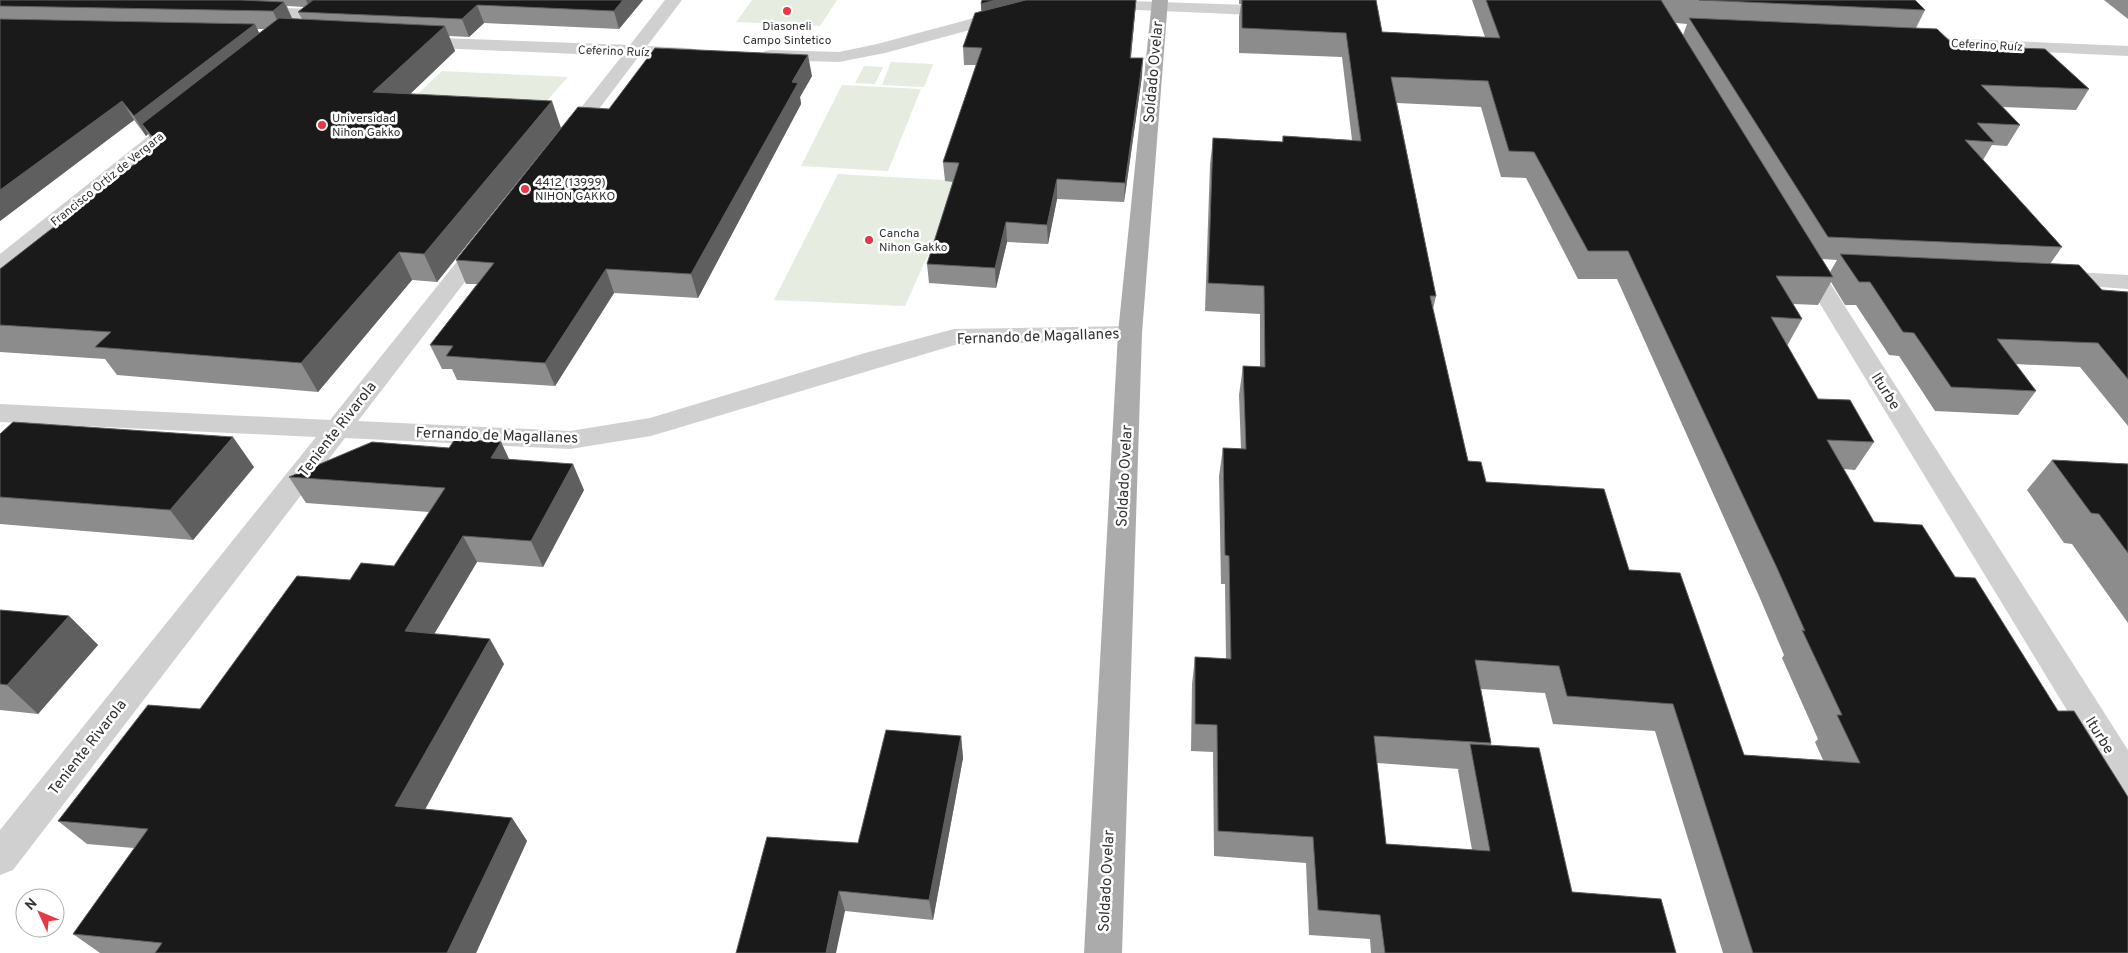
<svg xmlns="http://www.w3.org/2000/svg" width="2128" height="953" font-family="Overpass,sans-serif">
<rect width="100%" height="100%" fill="#fff"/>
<g fill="#e6ecdf">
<path d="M752,0H837L820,26L736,22Z"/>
<path d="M891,62L933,64L924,87L882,85Z"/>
<path d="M864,66L883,67L875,84L855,83Z"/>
<path d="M442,71L568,77L527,123L394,116Z"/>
<path d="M842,85L921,89L888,171L801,166Z"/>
<path d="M838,174L961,181L905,306L774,300Z"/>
</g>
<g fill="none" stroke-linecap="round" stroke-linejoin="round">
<g fill="#d0d0d0" fill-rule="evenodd">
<path d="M665,0H682L647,46L688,48L694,49L697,53L694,57L688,58L639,56L574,142H560L557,138L622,56L414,47L408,46L405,42L408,38L414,37L630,45Z"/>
<path d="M1097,0L1277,6L1283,7L1285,11L1283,15L1277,16L1091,8L1089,5L1091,2Z"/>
<path d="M253,7L314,9L320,10L322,14L320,18L314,19L247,16L245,12L247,8Z"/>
<path d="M1008,9L1014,10L1016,14L1014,18L885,53L839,62L771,60L765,59L762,55L765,51L771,50L839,52L877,44Z"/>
<path d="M1916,37L2128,46V56L1910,46L1907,42L1910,38Z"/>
<path d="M182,113L189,115L192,119L189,123L8,270L0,272V254L175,115Z"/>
<path d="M483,237L491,239L494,244L358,421L570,431L650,418L865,353L954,329L1130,326L1139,328L1142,333L1139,338L1130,340L955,345L651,436L570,449L345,438L13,870L0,875V830L316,437L0,422V404L330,420L475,239Z"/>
<path d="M1805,254L1813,256L1816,261L2128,750V795L2116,791L1794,261L1797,256Z"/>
<path d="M2055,271L2128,275V289L2047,283L2044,278L2047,273Z"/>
</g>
<path fill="#ababab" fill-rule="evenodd" d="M1152,0H1168L1142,333L1122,953H1084L1118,333Z"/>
</g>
<g fill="#8c8c8c" fill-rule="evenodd">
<path d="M0,0H643L619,29L484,23L469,37L449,36L455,51L410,94L561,128L437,282L412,280L318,392L117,375L105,359L0,352V269L156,147L148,134L146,136L134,120L0,221ZM287,6L304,7L298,12L302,19H292ZM257,29H265L259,33Z"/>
<path d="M982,0H1137H1136L1131,58L1142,76L1124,202L1057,199L1048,244L1007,242L996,288L929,283L927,264L953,182L945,181L943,162L976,65H964L963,47L981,11V4Z"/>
<path d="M1239,0H1376L1382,32L1485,37L1472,0H1915L1925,10L1916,28L1955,46L2089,89L2076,110L2003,107L2020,125L2007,146L1992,145L1983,160L2062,247L2050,264L2102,290L2128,292V426L2080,367L2015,364L2036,391L2018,415L1935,411L1899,356L1889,355L1856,305H1845L1831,282L1818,305L1793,304L1802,319L1787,346L1818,399L1874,442L1855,470L1844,469L1874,522L2128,953H1723L1655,731L1553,724L1545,693L1481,689L1491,743V745L1572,892L1676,953H1371L1370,939L1309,935L1306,863L1214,856L1213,752L1191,751L1192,684L1195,657L1226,659L1225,584H1221L1219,476L1223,448L1241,449L1239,395L1243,366L1260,367V314L1205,311L1210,164L1213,138L1282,142L1283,136L1352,140L1342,57L1239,53V17L1241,4H1239ZM1676,23L1687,24L1683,35ZM1397,103L1481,107L1501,177L1526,178L1578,279H1617L1759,596L1784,655L1782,658L1818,739L1815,742L1823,760L1744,755L1629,570L1486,482L1468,461L1433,309L1436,296ZM1822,259L1837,260L1830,272ZM1377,763L1459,769L1458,770L1472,850L1386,844Z"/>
<path d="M2104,0H2128V19Z"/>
<path d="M812,76L800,97L801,104L698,298L614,293L555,386L457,380L452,369H442L430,345L477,284H466L456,260L609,109Z"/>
<path d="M0,434L254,467L193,540L0,524Z"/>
<path d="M501,442L509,459L584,490L543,567L477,562L434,634L504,664L425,809L512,818L527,841L476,953H100L73,934L134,848L87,844L58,821L200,709L350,580L394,566L429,512L306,503L289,477L449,448Z"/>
<path d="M2052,460L2128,464V623L2072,544L2064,543L2027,490Z"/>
<path d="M0,610L69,616L98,645L38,714L0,710Z"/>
<path d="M961,736L963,758L933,920L845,911L736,953L858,843Z"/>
</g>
<g fill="#5f5f5f">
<path d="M306,0H319L309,7Z"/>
<path d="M623,0H643L619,29L614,11Z"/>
<path d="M996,0H1049L982,14L981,4Z"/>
<path d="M1136,0L1135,13L1129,76L1130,58Z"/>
<path d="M284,2L293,20L281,29L273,11Z"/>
<path d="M477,5L484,23L469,37L462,19Z"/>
<path d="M255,24L264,43L142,124L148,134L146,136L134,116Z"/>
<path d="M445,26L455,51L385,118L373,92Z"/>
<path d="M808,55L812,76L800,97L801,104L698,298L691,274L792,82Z"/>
<path d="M1143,58L1142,76L1124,202L1125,183Z"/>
<path d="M122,101L134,120L0,221V190Z"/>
<path d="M552,101L561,128L437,282L424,254Z"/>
<path d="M1057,179V199L1048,244L1047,225Z"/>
<path d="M1006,222L1007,242L996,288L995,268Z"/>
<path d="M399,252L412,280L318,392L301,363Z"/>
<path d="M606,269L614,293L555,386L545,363Z"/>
<path d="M233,437L254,467L193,540L170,510Z"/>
<path d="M501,442L513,468L491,458Z"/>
<path d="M573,464L584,490L543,567L531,541Z"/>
<path d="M463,536L477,562L421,656L405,631Z"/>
<path d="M69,616L98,645L38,714L7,685Z"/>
<path d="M490,639L504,664L414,830L395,806Z"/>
<path d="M961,736L963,758L933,920L929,900Z"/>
<path d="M512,818L527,841L476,953H447Z"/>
<path d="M839,891L845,911L836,953H826Z"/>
</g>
<g fill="#1a1a1a" stroke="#5f5f5f" fill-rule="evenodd">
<path d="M0,0H241L284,2L273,11L0,6Z"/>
<path d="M313,0H623L614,11L477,5L462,19L298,12Z"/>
<path d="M982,0H996L981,4Z"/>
<path d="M1026,0H1136L1130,58H1143L1125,183L1057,179L1047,225L1006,222L995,268L927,264L959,163L943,162L982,48L963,47L975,13Z"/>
<path d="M1242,0H1376L1382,32L1500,38L1486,0H1661L1833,277L1776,276L1802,319L1771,317L1818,399L1850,400L1874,442L1827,440L1874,522L1922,525L1955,577L1975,578L2058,711H2074L2128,797V953H1753L1673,704L1567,696L1559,666L1475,660L1491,743L1374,736L1386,844L1490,851L1470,744L1539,748L1572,892L1661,899L1676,953H1385L1380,915L1318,910L1313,837L1218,831L1217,725L1195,724V657L1231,659L1229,556L1225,555L1223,448L1246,449L1243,366L1265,367L1264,286L1208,283L1213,138L1283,142V136L1361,141L1346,33L1242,28ZM1391,77L1488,81L1509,151L1534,152L1588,251H1628L1777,568L1805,631L1802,630L1842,715H1837L1860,763L1744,755L1680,573L1629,570L1604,489L1486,482L1481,462L1468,461L1430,296H1436Z"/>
<path d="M1699,0H1915L1925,10Z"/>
<path d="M279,18L445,26L373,92L552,101L424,254L399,252L301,363L95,347L111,332L0,325V269L159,145L142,124Z"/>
<path d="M1689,18L1937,29L1955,46L2045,49L2089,89L1981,85L2020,125L1977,123L1994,142L1965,140L2062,247L1828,237Z"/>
<path d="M0,19L255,24L134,116L122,101L0,190Z"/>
<path d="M655,48L808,55L792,82L798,83L691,274L606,269L545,363L446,356L453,346L430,345L494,263L456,260L578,107L609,109Z"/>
<path d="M1840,254L2079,265L2102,290L2128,292V379L2098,343L1997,339L2036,391L1951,387L1914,333L1903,332L1870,282H1859Z"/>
<path d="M13,422L233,437L170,510L0,497V434Z"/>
<path d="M455,439L501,442L491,458L573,464L531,541L463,536L405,631L490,639L395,806L512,818L447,953H155L162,943L73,934L148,829L58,821L148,705L200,709L297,576L350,580L361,563L394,566L445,488L289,477L372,442L449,448Z"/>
<path d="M2052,460L2128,464V553L2099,514L2091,513Z"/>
<path d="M0,610L69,616L7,685L0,684Z"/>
<path d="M886,730L961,736L929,900L839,891L826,953H736L767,837L858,843Z"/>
</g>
<g fill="#e63946" stroke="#fff" stroke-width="2">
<circle cx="787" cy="11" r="5"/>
<circle cx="322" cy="125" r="5"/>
<circle cx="525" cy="189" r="5"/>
<circle cx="869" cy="240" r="5"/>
</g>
<g text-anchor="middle" stroke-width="5" stroke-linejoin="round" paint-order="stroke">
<g font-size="12" fill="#333" stroke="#fff" text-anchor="start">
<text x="787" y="30" text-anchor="middle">Diasoneli<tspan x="787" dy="14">Campo Sintetico</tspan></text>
<text x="332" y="122">Universidad<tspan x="332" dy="14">Nihon Gakko</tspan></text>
<text x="535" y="186">4412 (13999)<tspan x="535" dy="14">NIHON GAKKO</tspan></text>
<text x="879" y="237">Cancha<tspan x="879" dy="14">Nihon Gakko</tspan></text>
</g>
<g font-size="12" fill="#333" stroke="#fff">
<text transform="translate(1987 45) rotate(3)" y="4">Ceferino Ruíz</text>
<text transform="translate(614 51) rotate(2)" y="4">Ceferino Ruíz</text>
<text transform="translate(107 179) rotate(-39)" y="4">Francisco Ortiz de Vergara</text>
</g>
<g font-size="15" fill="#333" stroke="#fff">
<text transform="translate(1153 72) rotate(-85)" y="5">Soldado Ovelar</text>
<text transform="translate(1038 336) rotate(-2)" y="5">Fernando de Magallanes</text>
<text transform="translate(1886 391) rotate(58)" y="5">Iturbe</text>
<text transform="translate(337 429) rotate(-52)" y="5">Teniente Rivarola</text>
<text transform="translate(497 435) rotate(2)" y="5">Fernando de Magallanes</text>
<text transform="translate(1124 476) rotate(-87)" y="5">Soldado Ovelar</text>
<text transform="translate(2100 735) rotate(58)" y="5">Iturbe</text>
<text transform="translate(87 747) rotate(-52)" y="5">Teniente Rivarola</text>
<text transform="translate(1106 881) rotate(-87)" y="5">Soldado Ovelar</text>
</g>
</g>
<g transform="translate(40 913) rotate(314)"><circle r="24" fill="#ffffff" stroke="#adadad"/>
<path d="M0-4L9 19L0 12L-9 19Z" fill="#e63946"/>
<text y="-8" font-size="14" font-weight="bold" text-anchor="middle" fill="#333333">N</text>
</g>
</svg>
